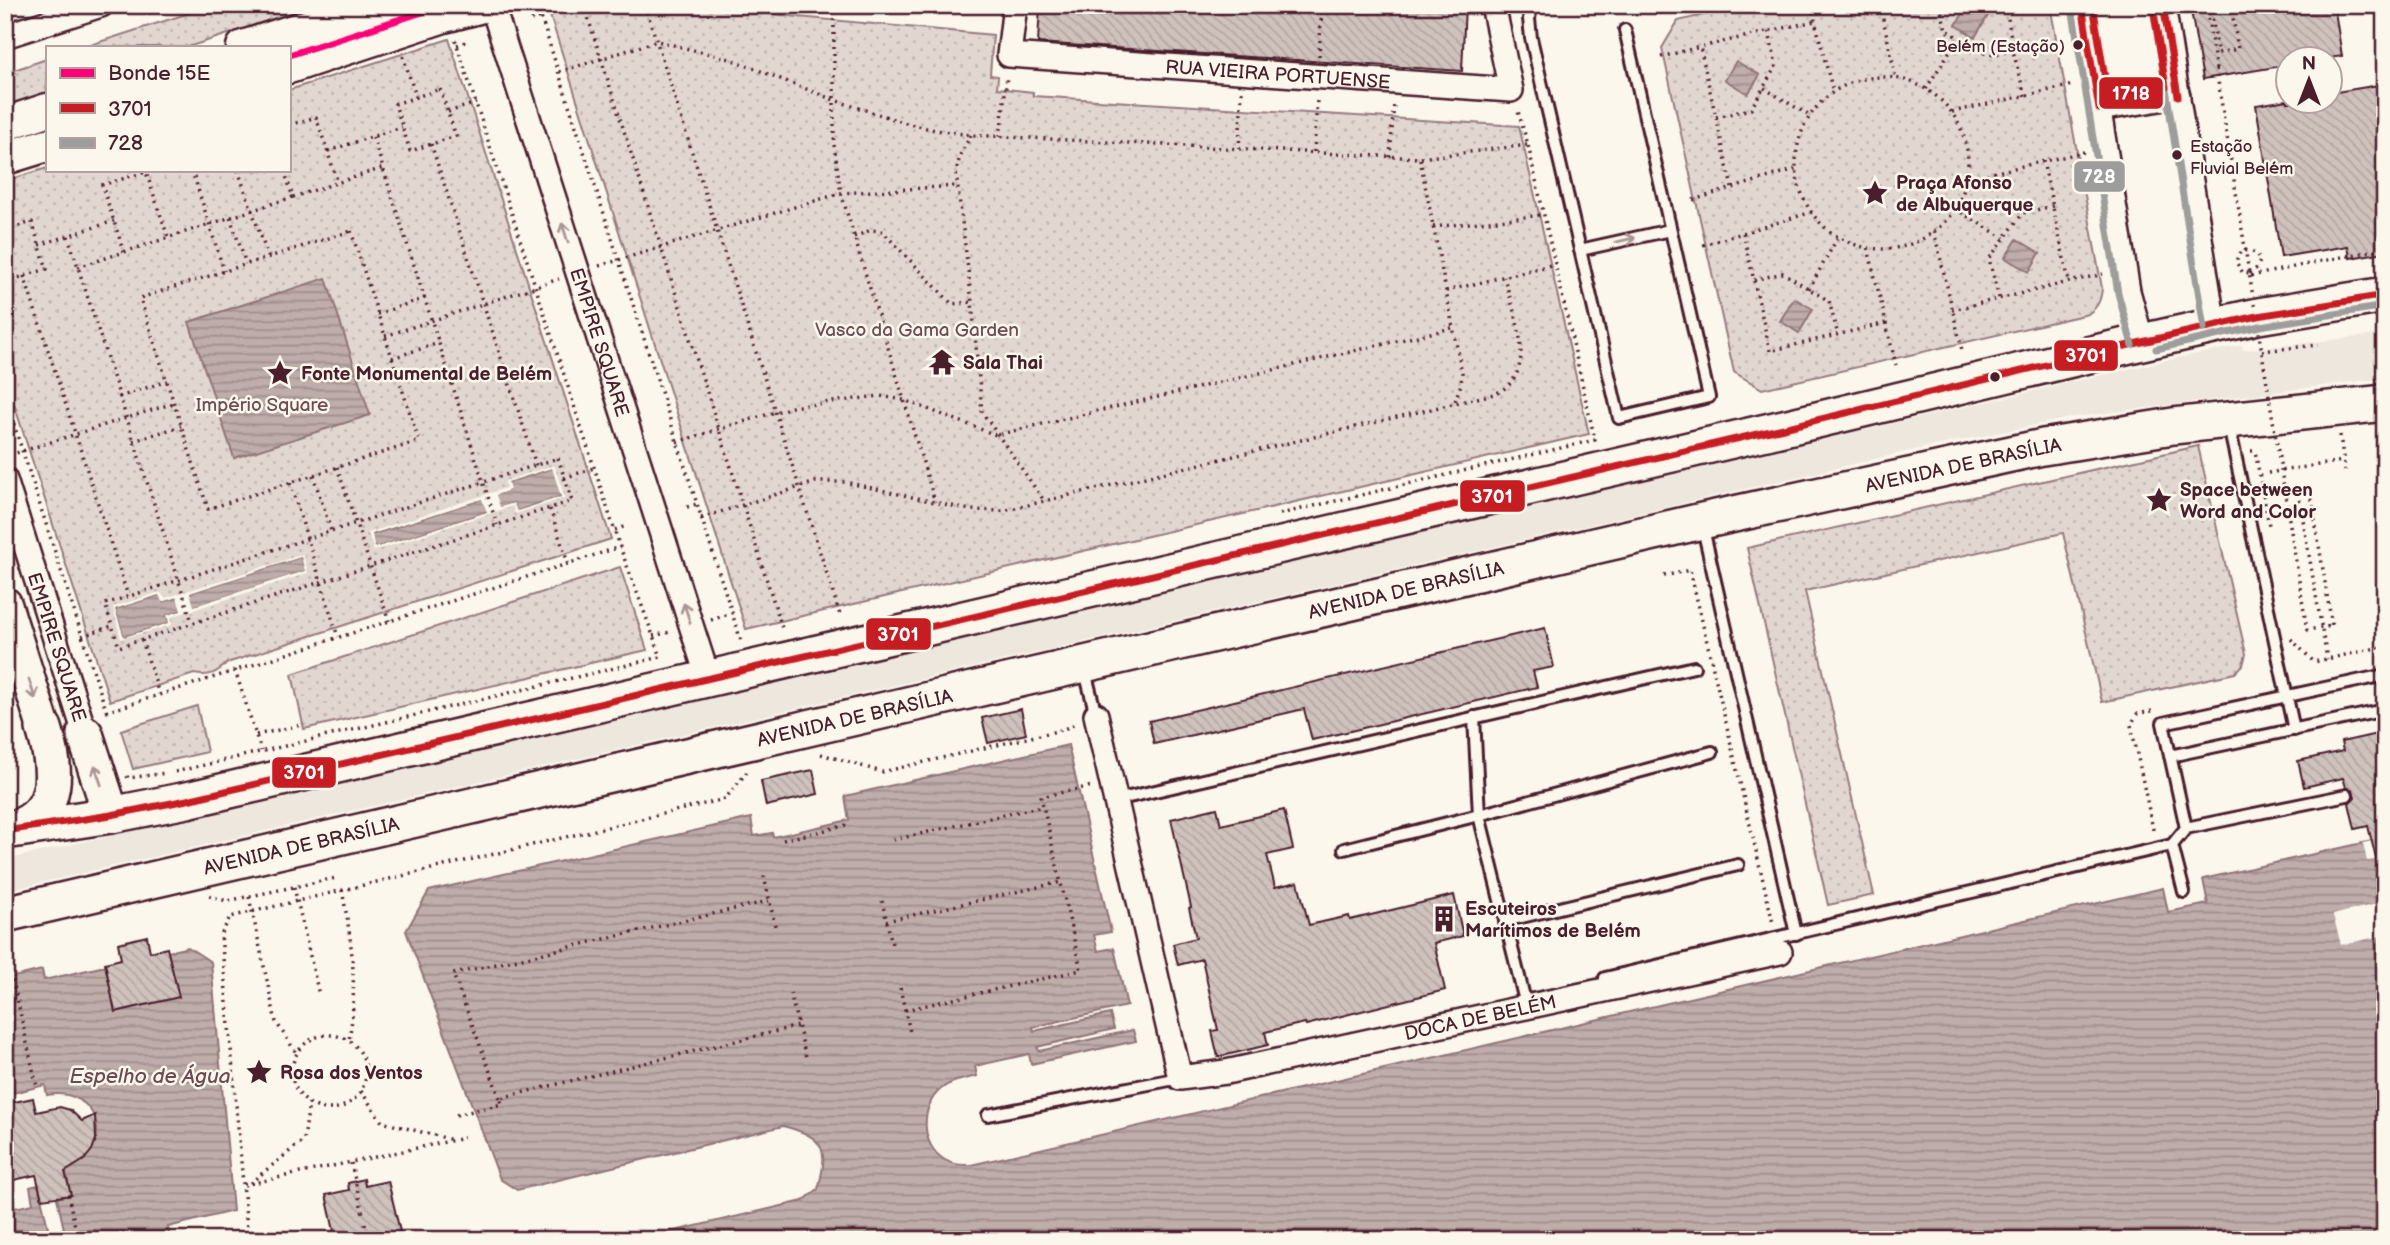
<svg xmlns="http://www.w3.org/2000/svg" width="2390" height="1245" font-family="'Balsamiq Sans',sans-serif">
<defs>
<pattern id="grass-dots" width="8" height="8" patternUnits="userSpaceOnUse" patternTransform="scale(1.75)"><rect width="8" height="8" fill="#e2d7d0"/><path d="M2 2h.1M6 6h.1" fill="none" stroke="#c3b8b3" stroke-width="1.8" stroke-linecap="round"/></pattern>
<pattern id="water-rules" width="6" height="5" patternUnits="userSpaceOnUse" patternTransform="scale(1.75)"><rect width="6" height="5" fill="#bfadaa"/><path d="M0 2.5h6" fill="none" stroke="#9d8c8b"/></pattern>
<pattern id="building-back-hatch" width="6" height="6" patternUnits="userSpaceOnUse" patternTransform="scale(1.75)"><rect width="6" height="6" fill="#cfc2bc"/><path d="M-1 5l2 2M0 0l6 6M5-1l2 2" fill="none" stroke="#b3a6a2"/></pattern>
</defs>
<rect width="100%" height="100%" fill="#fbf7ec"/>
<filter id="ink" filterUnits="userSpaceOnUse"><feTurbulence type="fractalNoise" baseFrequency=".0143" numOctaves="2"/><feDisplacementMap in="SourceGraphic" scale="14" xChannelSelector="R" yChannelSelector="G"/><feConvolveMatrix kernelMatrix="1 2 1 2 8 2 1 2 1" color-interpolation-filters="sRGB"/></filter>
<g filter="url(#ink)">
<path fill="#eee7de" d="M2385,334V378L2075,417L1905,452L5,891V860L2167,360L2242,345L2243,350Z"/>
<g fill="url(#grass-dots)" stroke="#967b7e" stroke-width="2">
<path d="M214,5H319L188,47H84Z"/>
<path d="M733,5L743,10L798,17L993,35L990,75L998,76L997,88L1033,92V96L1519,126L1589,434L746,629L547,6Z"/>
<path d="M1745,5H2050L2102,288C2101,300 2098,307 2088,314L1762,389L1734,372L1662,48L1678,21Z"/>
<path d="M449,39L611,539L227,663C217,673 209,677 194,674L110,701L5,376V181L47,168V170H289V90Z"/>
<path d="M47,59V93L5,106V73Z"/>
<path d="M2198,446L2246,654L2243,665L2235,673L2102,702L2063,533L1805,591L1874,895L1828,905L1747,548Z"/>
<path d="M620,567L647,650L304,729L292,674Z"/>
<path d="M197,706L207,752L133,769L121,730Z"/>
</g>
<g fill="url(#water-rules)" stroke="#907477" stroke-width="2">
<path d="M1968,5H1975L1989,14L1975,37L1956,25Z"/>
<path d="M1736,61L1760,75L1748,94L1725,80Z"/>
<path d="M2017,239L2040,253L2029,272L2005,258Z"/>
<path d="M326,278L370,415L234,458L189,322Z"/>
<path d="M1794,298L1813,309L1799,333L1780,321Z"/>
<path d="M553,468L562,496L517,511L514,503L375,548L371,535L509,490L507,483Z"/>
<path d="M301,557L306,571L167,615L169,623L124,637L115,609L160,595L163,602Z"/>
<path d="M1068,745L1111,932L1094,935L1098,951L1114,948L1127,1006L1033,1027L1034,1031L1110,1014L1114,1029L1037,1047L1039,1051L1133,1030L1136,1041L1031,1064L1029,1054L975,1066L977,1076C965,1079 951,1081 941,1089C920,1106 920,1146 945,1160C953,1165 962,1165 971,1165L2163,888L2168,912L2208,904L2203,879L2385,838V1240H636L803,1201L818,1189C829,1149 825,1137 783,1126L517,1190L500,1179L406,931L429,891L751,818L754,836L772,833L773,837L849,820L845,796Z"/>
<path d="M188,947L211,962L233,1211L168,1227L170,1240H5V1210L33,1204L30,1187L38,1185L49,1232L64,1229L57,1198L71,1195L65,1169C119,1151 99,1085 47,1095L45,1085L5,1095V979L42,970L44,980L105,966L116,1012L179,997L168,952Z"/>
</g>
<g fill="#fbf7ec" fill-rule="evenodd">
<path d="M554,465L565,498L515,514L513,506L374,551L368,533L506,488L505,481ZM552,468L561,497L517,511L514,503L500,507L496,495L510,490L508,482ZM482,499L487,512L375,548L372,534Z"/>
<path d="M303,554L308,573L171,617L172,625L121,639L113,607L160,592L165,598ZM301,557L305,571L194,606L190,593ZM159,595L162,602L177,597L181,611L167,615L169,623L124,637L115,609Z"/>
<path d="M2385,838V935L2341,945L2333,915L2384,902L2375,860L2367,861L2363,843Z"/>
</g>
<g fill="url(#building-back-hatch)" stroke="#4a1f2b" stroke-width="2">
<path d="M1040,5H1465L1462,71L1038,43Z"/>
<path d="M2190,5H2334L2342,56L2330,58V60H2288V65L2203,79Z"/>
<path d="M2385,84V252L2350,258L2348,246L2281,257L2256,105L2288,100V102H2330V93Z"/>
<path d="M1545,628L1554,667L1533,671L1537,687L1312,740L1304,709L1154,744L1149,721Z"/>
<path d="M1021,709L1026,734L988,743L982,718Z"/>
<path d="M2382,733L2385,743V867H2378L2368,826L2355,829L2349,803L2355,797L2353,790L2346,787L2343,778L2304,787L2298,761L2343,751L2341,742Z"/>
<path d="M813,770L818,794L766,806L761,781Z"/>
<path d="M1217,808L1221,825L1284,810L1293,849L1267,855L1275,887L1298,882L1309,925L1349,916L1350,920L1454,895L1463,936L1434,943L1445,990L1306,1025L1305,1023L1265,1032L1268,1045L1218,1057L1212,1031L1218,1030L1202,959L1178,965L1173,944L1196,938L1189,908L1191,907L1171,819Z"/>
<path d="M147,936L150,952L167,948L179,997L115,1012L105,963L121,959L118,943Z"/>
<path d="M33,1098L36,1112L60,1107L70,1110L82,1121L95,1115L96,1139L92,1150L84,1160L65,1172L71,1195L42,1199L36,1175L5,1182V1104Z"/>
<path d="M364,1179L365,1186L388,1181L402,1240H336L326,1195L349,1190L348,1183Z"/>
</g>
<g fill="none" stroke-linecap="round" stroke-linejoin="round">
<g stroke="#4a1f2b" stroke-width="16">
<g id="lane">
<path d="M1531,5L1529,19L1531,38L1619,418L1709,397L1625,30"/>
<path d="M366,24L424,5"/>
<path d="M1580,250L1670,230"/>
<path d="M2229,426L2294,730"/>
<path d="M1702,524L1796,934"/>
<path d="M1084,667L1096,715"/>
<path d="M1474,717L1479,815L1712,752"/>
<path d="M2170,756L2385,710"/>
<path d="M1116,800L1694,667"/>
<path d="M2186,828L2347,795"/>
<path d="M1344,849L1479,815L1524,997"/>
<path d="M2184,892L2172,845L2186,828L2163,723L2385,675"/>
<path d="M1505,921L1738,865"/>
<path d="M1605,978L2172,845"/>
<path d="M988,1115L1180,1078"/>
</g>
</g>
<g stroke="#4a1f2b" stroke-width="28">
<g id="street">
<path id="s1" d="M492,5L708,678"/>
<path id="s2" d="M1015,5L1009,55L1511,90L1493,5"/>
<path d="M2082,5L2128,291L2142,342"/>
<path d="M2163,5L2214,326"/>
<path d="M5,36L101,5"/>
<path d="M2099,109L2178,96"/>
<path id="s3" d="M5,480L85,734"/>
<path id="s4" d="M1096,715L1180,1078L1226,1072L1780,952"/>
</g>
</g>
<g stroke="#4a1f2b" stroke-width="37">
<g id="secondary">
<path d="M243,47L374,5"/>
<path d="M289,67L444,16L486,5"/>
<path d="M5,124L47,110"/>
<path d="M5,158L47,145"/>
<path d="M5,604L44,728"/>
</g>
</g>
<g stroke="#4a1f2b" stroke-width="40">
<g id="primary">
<path d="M85,734L111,815"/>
<path d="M15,828C62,813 56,766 44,728"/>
<path d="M5,831L111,815L187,800L1792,426L2142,342L2258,316L2385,295"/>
<path id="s5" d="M5,914L1702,521L2043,447L2173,426L2385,403"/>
</g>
</g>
<g stroke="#4a1f2b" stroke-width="3.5" stroke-dasharray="2 5" stroke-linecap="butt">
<path d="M537,5L741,641H744"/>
<path d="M584,5L783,631"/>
<path d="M645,5L841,618"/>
<path d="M834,5V145L841,193L935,502"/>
<path d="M1811,5L1833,92"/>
<path d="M1880,5L1896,78"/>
<path d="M1940,5L1946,30L1988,55L2013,51"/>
<path d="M2006,5L2013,51L2025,96"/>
<path d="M2206,5L2216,69"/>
<path d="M2210,5L2218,53L2238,49L2231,5"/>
<path d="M531,20L541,17"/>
<path d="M457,45L470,41"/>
<path d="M403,56L416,97"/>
<path d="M1319,56L1322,5"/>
<path d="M1661,57L1700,47"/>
<path d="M559,72L657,41L730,59L834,100L906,123L935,130L971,135L1420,158L1528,145"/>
<circle cx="1882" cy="163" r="86"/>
<path d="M1764,88L1810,116"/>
<path d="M440,89L456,136L410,151L395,104Z"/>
<path d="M1926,89L1958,38"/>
<path d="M448,112L476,103"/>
<path d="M1952,112L2073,85"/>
<path d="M1716,117L1751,109L1776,66L1769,32"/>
<path d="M289,125L316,117L338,183"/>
<path d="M971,135L960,155L956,173L972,302L982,412L1045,502"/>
<path d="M373,137L497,525"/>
<path d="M1000,137L1007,76"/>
<path d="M431,144L536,465"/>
<path d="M1239,149L1242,91"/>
<path d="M328,151L402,127"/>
<path d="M1314,152L1317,99"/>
<path d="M1390,157L1394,103"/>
<path d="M1420,159L1462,373L1461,384L1454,404"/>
<path d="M2043,161L2069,282"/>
<path d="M192,170L224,271"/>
<path d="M238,170L268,257"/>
<path d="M1966,179L2084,152"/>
<path d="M1732,188L1700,47L1815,21"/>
<path d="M293,197L383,168"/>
<path d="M1693,200L1796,169"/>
<path d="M1955,209L2004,238"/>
<path d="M230,217L246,264"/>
<path d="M5,219L9,229"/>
<path d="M1433,227L1543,215"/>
<path d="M5,230L32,222L47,269L5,282"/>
<path d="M351,231L419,441L208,509L140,298Z"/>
<path d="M1934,231L1962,350"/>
<path d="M1743,233L1770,351L1886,323"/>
<path d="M68,236L192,622"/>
<path d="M854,237L871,230L882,231L952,304L972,302"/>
<path d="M39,245L114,221"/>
<path d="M1703,245L1812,212"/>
<path d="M1868,248L1896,365"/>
<path d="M124,252L102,185L146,172L168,237"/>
<path d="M599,266L841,193L957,186"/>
<path d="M78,267L293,197L284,170"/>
<path d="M2249,273L2257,268L2260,261L2256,253L2244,250L2238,255L2236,262L2243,273L2251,274"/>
<path d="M24,276L128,596"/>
<path d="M2251,276L2385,248"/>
<path d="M1754,280L1783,273L1829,301L1838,335"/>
<path d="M1809,289L1838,237"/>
<path d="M1446,291L1555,264"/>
<path d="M1999,298L1989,259L2023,213L2053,206"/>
<path d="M1952,310L2103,274"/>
<path d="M377,314L425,298"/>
<path d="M385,336L559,279"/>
<path d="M2262,351L2318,345"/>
<path d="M392,358L439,343"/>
<path d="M5,397L108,716"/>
<path d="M119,397L167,381"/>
<path d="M2340,435L2345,471"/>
<path d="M133,441L181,426"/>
<path d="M677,442L792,407L880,396L904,400L996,435L1452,328"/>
<path d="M2251,451H2255L2269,525"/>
<path d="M10,455L174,403"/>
<path d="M558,458L572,501L119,647L105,604Z"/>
<path d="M337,467L389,621"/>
<path d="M2268,473L2343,461"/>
<path d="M313,475L331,531"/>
<path d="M564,478L594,468"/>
<path d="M290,483L338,637"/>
<path d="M2310,489L2298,491L2327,659"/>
<path d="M687,507L697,504"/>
<path d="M550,509L568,563"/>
<path d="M1280,514L1595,440L1528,145L1517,108"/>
<path d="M701,518L816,482H845L970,510L1003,511L1494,394C1542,375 1513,312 1504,277"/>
<path d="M615,530L626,526"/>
<path d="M1664,576L1690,570L1773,923"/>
<path d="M711,620L732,613"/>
<path d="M82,636L112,626"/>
<path d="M653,636L670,632"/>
<path d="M2291,639L2314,662L2385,646"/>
<path d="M142,640L159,694"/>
<path d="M235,670L261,751"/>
<path d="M2152,711L2137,714L2131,725L2154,834"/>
<path d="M106,712L620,547"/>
<path d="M5,713L14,724"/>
<path d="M5,732L16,729"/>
<path d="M256,735L301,725"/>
<path d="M821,754L882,772L1061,730L1078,723"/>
<path d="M175,772L661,657L620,547L455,39"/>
<path d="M127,776L128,778L167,773"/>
<path d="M783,840L851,824"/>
<path d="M893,840L1043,806"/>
<path d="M764,876L776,930"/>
<path d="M294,887L319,995"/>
<path d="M342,890C352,942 358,987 349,1040"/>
<path d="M209,896L227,901L336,878"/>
<path d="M249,897L276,1022L297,1054"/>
<path d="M882,901L892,944"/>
<path d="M886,921L1061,882"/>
<path d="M5,946L37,1087"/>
<path d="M900,988L910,1032"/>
<path d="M790,993L806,1057"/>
<path d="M905,1010L1081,970L1041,797L1092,786"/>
<circle cx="329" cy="1072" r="37"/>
<path d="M361,1091L382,1122L453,1140"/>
<path d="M500,1098L453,974L769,901"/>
<path d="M456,1115L502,1104L500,1098L798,1026"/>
<path d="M351,1163L363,1214"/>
<path d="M250,1183L304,1140L309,1103"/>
<path d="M244,1185L464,1138"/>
<path d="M68,1195L78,1240"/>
<path d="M365,1224L369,1240"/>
<path d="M248,1240L221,935L230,917L725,799L747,772"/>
</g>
<use href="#lane" stroke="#fbf7ec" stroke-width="10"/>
<use href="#street" stroke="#fbf7ec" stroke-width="23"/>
<use href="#secondary" stroke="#fbf7ec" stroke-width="32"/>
<use href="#primary" stroke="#fbf7ec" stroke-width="35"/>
<path stroke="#4a1f2b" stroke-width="3.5" stroke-dasharray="2 5" stroke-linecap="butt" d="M2216,69L2307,630L2332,626L2310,489"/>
<g stroke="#fbf7ec" stroke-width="12">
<path id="bus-1" d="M5,831L111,815L187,800L1792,426L2142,342L2258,316L2385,295"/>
</g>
<g stroke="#fbf7ec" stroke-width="12">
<g id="bus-2">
<path d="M2072,7L2118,293L2132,345"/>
<path d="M2153,7L2204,328"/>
<path d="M2156,349L2260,326L2385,306"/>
</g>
</g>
<g stroke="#fbf7ec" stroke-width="12">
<g id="bus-3">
<path d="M2082,5L2099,109"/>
<path d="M2163,5L2178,96"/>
</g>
</g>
<g stroke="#fbf7ec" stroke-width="12">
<path id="bus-4" d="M2093,5L2108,97L2166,87L2153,7"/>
</g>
<use href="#bus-1" stroke="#c61d23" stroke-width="7"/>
<use href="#bus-2" stroke="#9d9d9c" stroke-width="7"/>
<use href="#bus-3" stroke="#c61d23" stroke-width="7"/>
<use href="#bus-4" stroke="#c61d23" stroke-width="7"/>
<g stroke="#fbf7ec" stroke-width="12">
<path id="tram-1" d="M289,55L444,5"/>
</g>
<use href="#tram-1" stroke="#f07" stroke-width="7"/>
</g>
<defs><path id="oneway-shaft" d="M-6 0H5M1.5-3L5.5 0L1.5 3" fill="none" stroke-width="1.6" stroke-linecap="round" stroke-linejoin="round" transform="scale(1.75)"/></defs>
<g stroke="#ab9695">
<use href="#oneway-shaft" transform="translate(565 233) rotate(-108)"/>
<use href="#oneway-shaft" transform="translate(1625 240) rotate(-13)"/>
<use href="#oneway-shaft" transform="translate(687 613) rotate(-108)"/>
<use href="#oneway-shaft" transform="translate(32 689) rotate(72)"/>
<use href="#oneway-shaft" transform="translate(98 775) rotate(-108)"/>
</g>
</g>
<defs>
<g id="sight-bare" transform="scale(2.1)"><path d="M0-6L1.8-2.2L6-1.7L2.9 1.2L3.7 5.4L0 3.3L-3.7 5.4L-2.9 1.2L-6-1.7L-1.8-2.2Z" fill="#4a1f2b" stroke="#fbf7ec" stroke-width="2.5" paint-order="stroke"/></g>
<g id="temple-bare" transform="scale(2.1)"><path d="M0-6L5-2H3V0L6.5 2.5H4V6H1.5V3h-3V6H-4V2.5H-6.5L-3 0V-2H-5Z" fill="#4a1f2b" stroke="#fbf7ec" stroke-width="2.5" paint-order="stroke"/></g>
<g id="building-bare" transform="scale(2.1)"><path d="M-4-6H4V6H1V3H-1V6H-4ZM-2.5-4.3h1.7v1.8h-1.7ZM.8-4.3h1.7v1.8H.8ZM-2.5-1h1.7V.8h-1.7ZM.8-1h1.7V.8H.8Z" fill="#4a1f2b" stroke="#fbf7ec" stroke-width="2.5" paint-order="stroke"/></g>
</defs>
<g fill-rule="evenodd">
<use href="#sight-bare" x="1875" y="193"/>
<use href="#temple-bare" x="942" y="362"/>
<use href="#sight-bare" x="280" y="373"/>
<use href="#sight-bare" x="2159" y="500"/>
<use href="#building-bare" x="1444" y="919"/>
<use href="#sight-bare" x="259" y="1072"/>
</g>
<g fill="#4a1f2b" stroke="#fbf7ec" stroke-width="2.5">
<circle cx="2078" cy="45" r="6"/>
<circle cx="2177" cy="155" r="6"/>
<circle cx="1995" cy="377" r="6"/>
</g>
<g text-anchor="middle" stroke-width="5" stroke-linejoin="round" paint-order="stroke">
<g font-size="17" fill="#4a1f2b" stroke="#fbf7ec" text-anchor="end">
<text x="2065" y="52">Belém (Estação)</text>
<text x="2190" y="152" text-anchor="start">Estação<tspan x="2190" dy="22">Fluvial Belém</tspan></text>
</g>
<g font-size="19" fill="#4a1f2b" stroke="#fbf7ec">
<text dy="7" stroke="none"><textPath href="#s2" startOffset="320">RUA VIEIRA PORTUENSE</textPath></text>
<text dy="7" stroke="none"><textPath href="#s1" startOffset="354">EMPIRE SQUARE</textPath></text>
<text dy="7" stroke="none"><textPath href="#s5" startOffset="2009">AVENIDA DE BRASÍLIA</textPath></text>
<text dy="7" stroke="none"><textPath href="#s5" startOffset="1438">AVENIDA DE BRASÍLIA</textPath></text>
<text dy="7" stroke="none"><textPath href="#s3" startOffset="175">EMPIRE SQUARE</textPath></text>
<text dy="7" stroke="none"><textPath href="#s5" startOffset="872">AVENIDA DE BRASÍLIA</textPath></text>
<text dy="7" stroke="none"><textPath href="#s5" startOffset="304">AVENIDA DE BRASÍLIA</textPath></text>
<text dy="7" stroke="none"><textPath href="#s4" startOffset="679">DOCA DE BELÉM</textPath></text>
</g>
<g font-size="19" font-weight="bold" fill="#4a1f2b" stroke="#fbf7ec" text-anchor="start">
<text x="1896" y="189">Praça Afonso<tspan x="1896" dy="22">de Albuquerque</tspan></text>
<text x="963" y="369">Sala Thai</text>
<text x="301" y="380">Fonte Monumental de Belém</text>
<text x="2180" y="496">Space between<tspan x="2180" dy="22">Word and Color</tspan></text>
<text x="1465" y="915">Escuteiros<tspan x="1465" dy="22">Marítimos de Belém</tspan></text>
<text x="280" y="1079">Rosa dos Ventos</text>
</g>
<g font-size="19" fill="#704d54" stroke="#fbf7ec">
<text x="917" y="336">Vasco da Gama Garden</text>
<text x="262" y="411">Império Square</text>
</g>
<g font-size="21" font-style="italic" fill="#6d4a51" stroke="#fbf7ec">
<text x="150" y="1083">Espelho de Água</text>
</g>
</g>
<g stroke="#fbf7ec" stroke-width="2.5">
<rect x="2098" y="76" width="66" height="34" rx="7" fill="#c61d23"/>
<rect x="2073" y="160" width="53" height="33" rx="7" fill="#9d9d9c"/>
<rect x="2053" y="339" width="66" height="33" rx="7" fill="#c61d23"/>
<rect x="1459" y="479" width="67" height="34" rx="7" fill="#c61d23"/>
<rect x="865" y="617" width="67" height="34" rx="7" fill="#c61d23"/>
<rect x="271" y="756" width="66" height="33" rx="7" fill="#c61d23"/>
</g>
<g font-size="19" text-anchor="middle" font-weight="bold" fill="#fff">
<text x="2131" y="100">1718</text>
<text x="2099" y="183">728</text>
<text x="2086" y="362">3701</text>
<text x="1492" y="503">3701</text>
<text x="898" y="641">3701</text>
<text x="304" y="779">3701</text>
</g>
<rect width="2390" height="1245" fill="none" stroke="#fbf7ec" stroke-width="28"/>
<rect x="14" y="14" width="2362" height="1217" fill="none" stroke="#4a1f2b" stroke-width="2.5" filter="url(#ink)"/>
<rect x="46" y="46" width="245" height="126" fill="#fbf7ec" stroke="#b4a19f" stroke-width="2"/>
<rect x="60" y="68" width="35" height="10" fill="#ff0077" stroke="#b4a19f" stroke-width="2"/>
<text x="108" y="80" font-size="21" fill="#4a1f2b">Bonde 15E</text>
<rect x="60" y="103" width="35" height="10" fill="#c61d23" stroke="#b4a19f" stroke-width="2"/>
<text x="108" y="116" font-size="21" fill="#4a1f2b">3701</text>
<rect x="60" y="138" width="35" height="10" fill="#9d9d9c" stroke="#b4a19f" stroke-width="2"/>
<text x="108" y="150" font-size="21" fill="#4a1f2b">728</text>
<g transform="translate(2309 80)"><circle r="33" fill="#fbf7ec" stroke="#b4a19f" stroke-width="2"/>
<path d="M0-5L12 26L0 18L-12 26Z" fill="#4a1f2b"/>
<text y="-10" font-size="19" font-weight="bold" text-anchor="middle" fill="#4a1f2b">N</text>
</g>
</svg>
